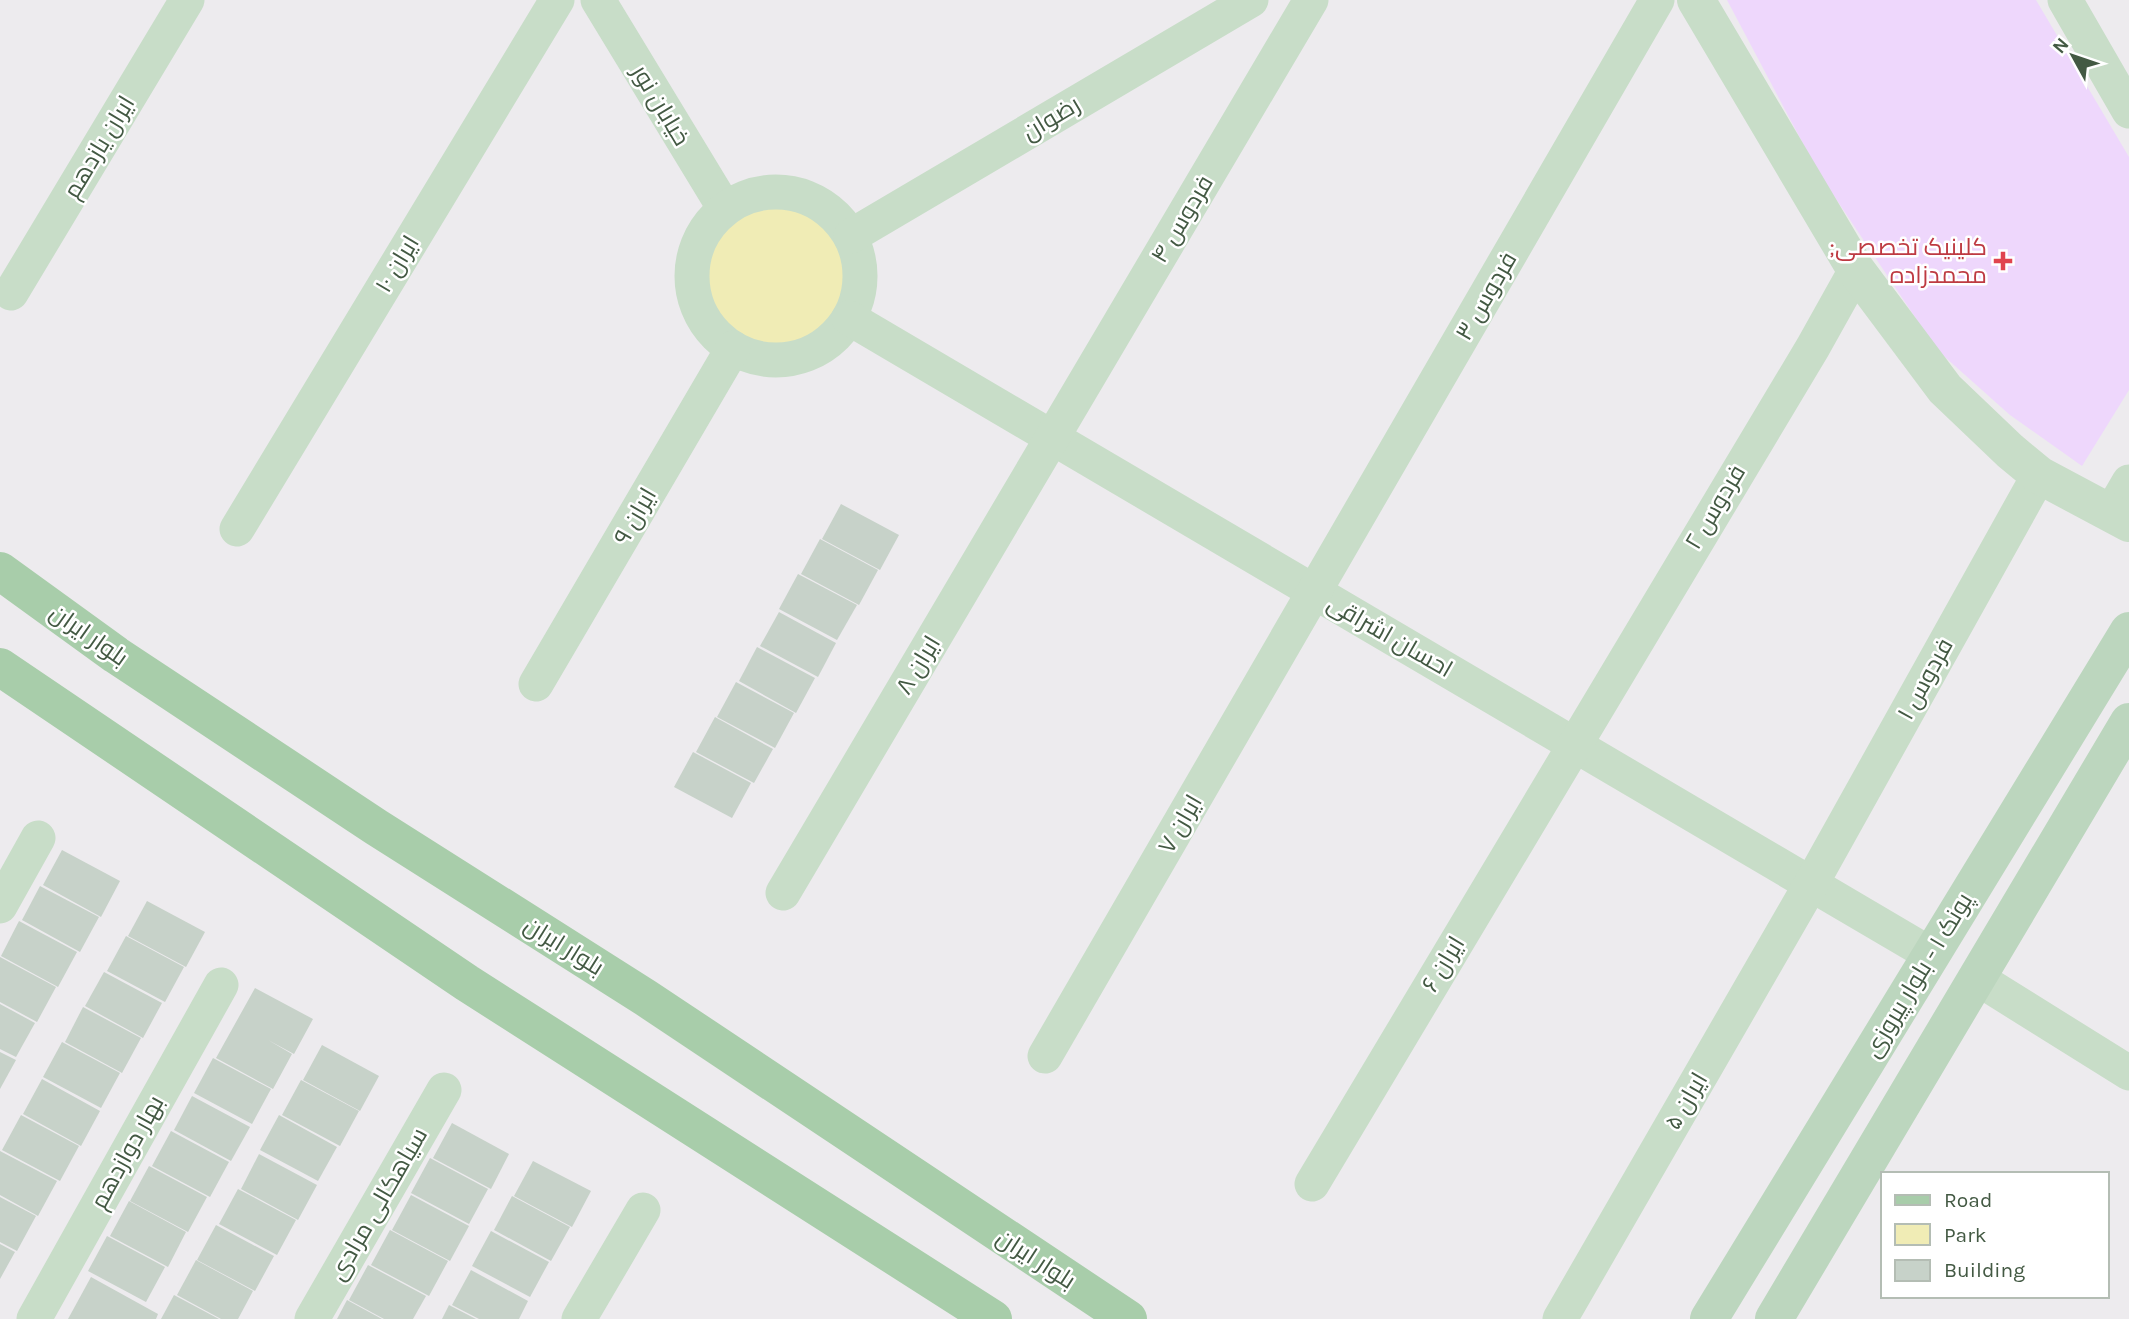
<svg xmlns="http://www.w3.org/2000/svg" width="2129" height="1319" font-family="Karla,Cairo,sans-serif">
<rect width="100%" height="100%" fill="#edebee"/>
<path fill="#eed7fc" d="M1727,0H2036L2129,157V390L2082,466L2010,415L1937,350L1818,172Z"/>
<path fill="#f0ecb5" d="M779,191C789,193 801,194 810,199C851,219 870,264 854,306C843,332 823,350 796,356C777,361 751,361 733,352C722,347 712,330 706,320C677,272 698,218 748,197C757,193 769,193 779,191Z"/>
<g fill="#c7d2c9">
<path d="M841,504L899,535L880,570L822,539Z"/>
<path d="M820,539L878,570L859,605L801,574Z"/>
<path d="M798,574L857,605L837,640L779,609Z"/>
<path d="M779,612L836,643L818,677L760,646Z"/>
<path d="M757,647L815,678L796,713L739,681Z"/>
<path d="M736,682L794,713L775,748L717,717Z"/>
<path d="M715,717L773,749L754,783L696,752Z"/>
<path d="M693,752L751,783L732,818L674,787Z"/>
<path d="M62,850L120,881L101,917L43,885Z"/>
<path d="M40,886L99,917L80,952L22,920Z"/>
<path d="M147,901L205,932L186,967L128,936Z"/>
<path d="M19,921L77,952L58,987L1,956Z"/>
<path d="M126,936L184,967L165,1002L107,971Z"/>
<path d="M0,957L56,987L37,1022L0,1002Z"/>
<path d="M104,972L162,1003L143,1038L85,1006Z"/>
<path d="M255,988L313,1019L294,1054L268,1040L292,1054L273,1089L216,1058Z"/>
<path d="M0,1004L35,1023L16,1057L0,1049Z"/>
<path d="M83,1007L141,1038L122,1073L65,1042Z"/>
<path d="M62,1042L120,1073L101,1108L43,1077Z"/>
<path d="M322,1045L379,1076L360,1111L303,1080Z"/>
<path d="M0,1052L16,1060L0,1089Z"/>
<path d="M213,1058L271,1089L252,1124L194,1093Z"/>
<path d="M42,1079L100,1111L81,1146L23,1114Z"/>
<path d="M301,1080L359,1111L340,1146L282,1115Z"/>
<path d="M192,1096L250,1127L231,1161L174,1130Z"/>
<path d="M21,1115L79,1146L60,1181L2,1150Z"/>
<path d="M279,1115L337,1147L318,1181L260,1150Z"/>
<path d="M452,1123L509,1154L491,1189L433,1158Z"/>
<path d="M171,1131L229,1162L210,1197L152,1166Z"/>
<path d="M0,1151L57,1181L38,1216L0,1195Z"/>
<path d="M259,1154L317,1185L298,1220L241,1189Z"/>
<path d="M430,1158L488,1189L469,1224L411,1193Z"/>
<path d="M533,1161L591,1191L572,1227L514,1196Z"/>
<path d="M149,1166L207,1197L188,1232L130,1201Z"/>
<path d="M238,1189L296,1220L277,1255L219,1224Z"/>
<path d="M411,1195L469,1226L450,1261L392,1230Z"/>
<path d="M512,1196L570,1227L551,1261L494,1230Z"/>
<path d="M0,1197L36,1216L17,1251L0,1242Z"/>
<path d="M129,1201L186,1232L168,1267L110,1236Z"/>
<path d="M216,1225L274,1256L255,1291L197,1260Z"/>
<path d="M390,1230L448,1261L429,1296L371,1265Z"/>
<path d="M491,1231L549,1262L530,1297L472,1266Z"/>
<path d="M107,1236L165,1267L146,1302L88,1271Z"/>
<path d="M0,1244L15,1252L0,1279Z"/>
<path d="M196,1260L253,1291L238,1319H221L177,1295Z"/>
<path d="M368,1265L426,1296L413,1319H384L349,1300Z"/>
<path d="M471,1270L528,1301L519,1319H479L452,1305Z"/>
<path d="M91,1277L158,1314L156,1319H68Z"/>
<path d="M174,1295L219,1319H161Z"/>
<path d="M347,1300L382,1319H337Z"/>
<path d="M449,1305L476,1319H442Z"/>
</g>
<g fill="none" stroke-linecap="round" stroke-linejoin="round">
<g stroke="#c8ddc8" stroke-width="35">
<path d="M598,0L725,209"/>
<path d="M2065,0L2129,111"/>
<circle cx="776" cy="276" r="84"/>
<path d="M851,236L1251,0"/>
<path d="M11,293L187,0"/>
<path d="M849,318L1930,954"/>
<path d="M2111,513L2129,482"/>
<path d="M237,529L557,0"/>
<path d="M536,684L733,348"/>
<path d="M783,893L1311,0"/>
<path d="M0,906L38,838"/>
<path d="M1977,978L2129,1073"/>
<path d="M1045,1056L1657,0"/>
<path d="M1312,1184L1813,347L1856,270"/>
<path d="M34,1319L221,985"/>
<path d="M312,1319L444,1090"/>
<path d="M579,1319L643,1210"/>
<path d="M1560,1319L1811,884L2039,475"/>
</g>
<path stroke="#c8ddc8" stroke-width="38" d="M1696,0L1856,270L1945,389L2010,451L2039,475L2129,523"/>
<g stroke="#bcd6be" stroke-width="38">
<path d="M1709,1319L2129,631"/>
<path d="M1774,1319L2129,722"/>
</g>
<g stroke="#a8cdaa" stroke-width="38">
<path d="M0,571L116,655L376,827L646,998L1128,1319"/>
<path d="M0,667L467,983L993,1319"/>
</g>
</g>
<path fill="#e0444e" stroke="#fff" stroke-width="2.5" d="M1999.5 250.5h7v7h7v7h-7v7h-7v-7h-7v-7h7z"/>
<g text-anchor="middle" stroke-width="5" stroke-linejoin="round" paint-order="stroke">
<g font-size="24" fill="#435943" stroke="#fff">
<text transform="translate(661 105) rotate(59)" y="8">خیابان نور</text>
<text transform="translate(1051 118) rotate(-31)" y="8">رضوان</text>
<text transform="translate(99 147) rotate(-59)" y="8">ایران یازدهم</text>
<text transform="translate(1182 219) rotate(-59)" y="8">فردوس ۴</text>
<text transform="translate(397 264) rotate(-59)" y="8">ایران ۱۰</text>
<text transform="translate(1486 296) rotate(-60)" y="8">فردوس ۳</text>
<text transform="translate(1715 507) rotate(-59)" y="8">فردوس ۲</text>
<text transform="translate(635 516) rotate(-60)" y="8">ایران ۹</text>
<text transform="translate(89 635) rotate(35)" y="8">بلوار ایران</text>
<text transform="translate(1390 636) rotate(30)" y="8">احسان اشراقی</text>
<text transform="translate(918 665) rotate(-59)" y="8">ایران ۸</text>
<text transform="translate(1925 679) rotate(-61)" y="8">فردوس ۱</text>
<text transform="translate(1180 824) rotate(-60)" y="8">ایران ۷</text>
<text transform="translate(564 946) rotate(32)" y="8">بلوار ایران</text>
<text transform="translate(1443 964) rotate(-59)" y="8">ایران ۶</text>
<text transform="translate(1918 975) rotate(-59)" y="8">پونک ۱ - بلوار پیروزی</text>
<text transform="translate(1686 1101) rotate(-60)" y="8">ایران ۵</text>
<text transform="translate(127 1152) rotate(-61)" y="8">بهار دوازدهم</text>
<text transform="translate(378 1204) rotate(-60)" y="8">سیاهکالی مرادی</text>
<text transform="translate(1036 1259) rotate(33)" y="8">بلوار ایران</text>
</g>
<g font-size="24" fill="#be3a42" stroke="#fff" text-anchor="end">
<text x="1987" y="255">;کلینیک تخصصی<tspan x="1987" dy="28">محمدزاده</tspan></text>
</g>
</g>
<rect x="1881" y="1172" width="228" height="126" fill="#ffffff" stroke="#b4bdb4" stroke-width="2"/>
<rect x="1895" y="1195" width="35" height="10" fill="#a8cdaa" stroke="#b4bdb4" stroke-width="2"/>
<text x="1944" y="1207" font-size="21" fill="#435943">Road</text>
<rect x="1895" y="1224" width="35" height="21" fill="#f0ecb5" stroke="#b4bdb4" stroke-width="2"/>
<text x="1944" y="1242" font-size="21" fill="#435943">Park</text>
<rect x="1895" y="1260" width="35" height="21" fill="#c7d2c9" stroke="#b4bdb4" stroke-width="2"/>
<text x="1944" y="1277" font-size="21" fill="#435943">Building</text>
<g transform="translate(2073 56) rotate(310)" stroke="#ffffff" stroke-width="5" paint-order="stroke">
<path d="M0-5L12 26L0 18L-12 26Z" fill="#435943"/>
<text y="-10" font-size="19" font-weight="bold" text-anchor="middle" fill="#435943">N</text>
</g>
</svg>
